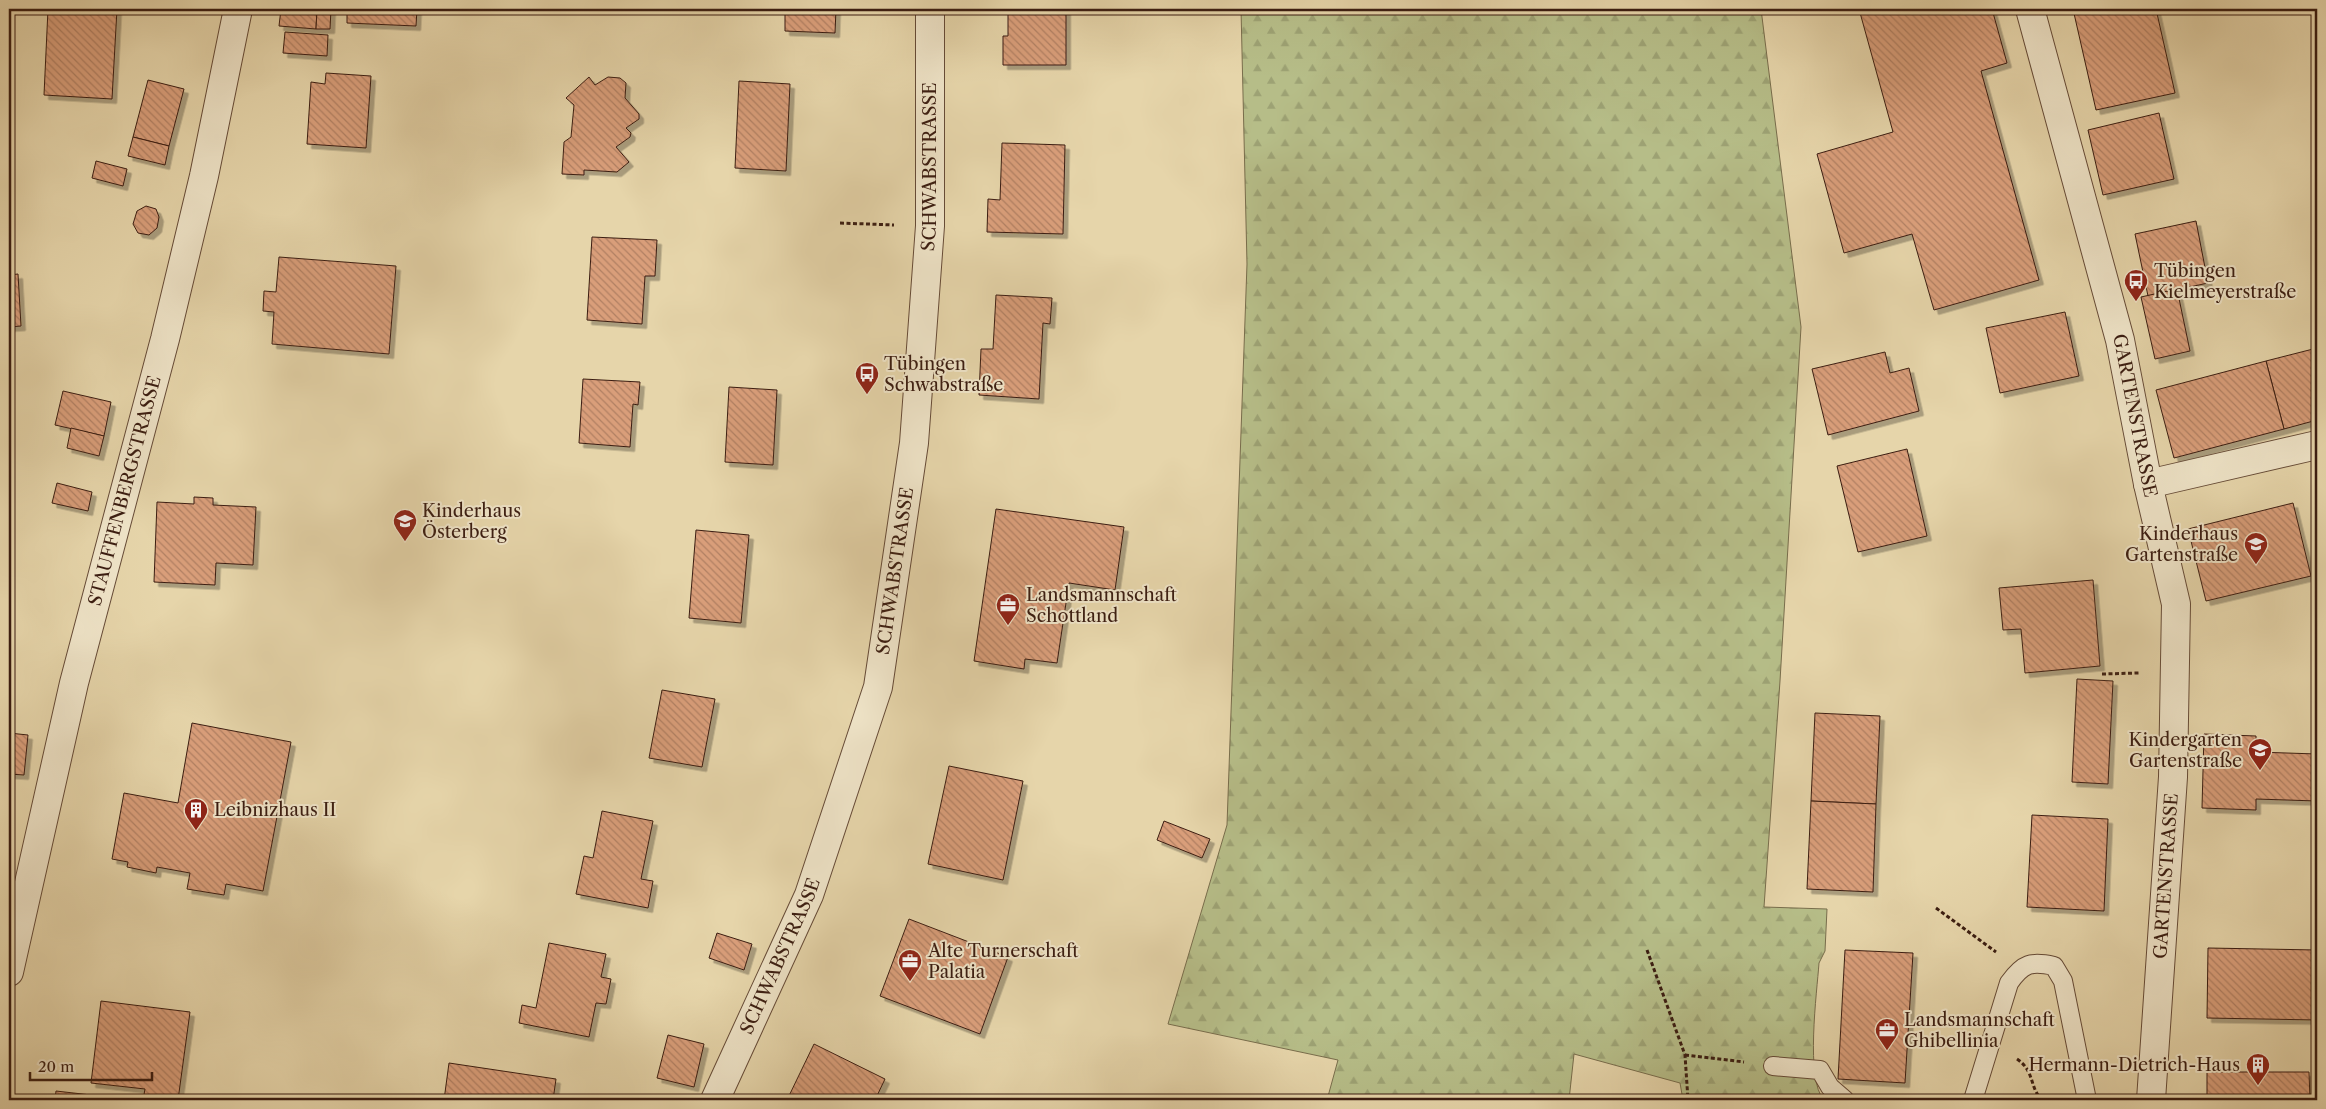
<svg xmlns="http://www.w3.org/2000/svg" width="2326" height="1109" font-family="'Libre Caslon Text',serif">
<defs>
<pattern id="forest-firs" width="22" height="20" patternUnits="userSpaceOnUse" patternTransform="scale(1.25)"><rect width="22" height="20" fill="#b6bd88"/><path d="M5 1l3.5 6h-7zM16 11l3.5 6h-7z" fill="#9da274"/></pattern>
<pattern id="building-back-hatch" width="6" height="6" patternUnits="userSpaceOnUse" patternTransform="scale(1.25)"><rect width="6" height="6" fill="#d99e7a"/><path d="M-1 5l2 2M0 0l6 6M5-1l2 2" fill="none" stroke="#b18063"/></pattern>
<filter id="shadow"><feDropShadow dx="4.5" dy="4.5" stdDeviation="0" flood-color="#0004"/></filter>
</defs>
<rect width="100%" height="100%" fill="#e6d5aa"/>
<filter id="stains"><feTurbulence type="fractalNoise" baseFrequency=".004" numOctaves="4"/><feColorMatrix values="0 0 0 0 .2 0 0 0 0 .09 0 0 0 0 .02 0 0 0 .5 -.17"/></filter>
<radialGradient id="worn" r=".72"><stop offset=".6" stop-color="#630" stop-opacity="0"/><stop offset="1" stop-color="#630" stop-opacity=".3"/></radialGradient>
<path fill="url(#forest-firs)" stroke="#786d4c" d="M1241,9H1761L1801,327L1780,681L1764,907L1827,909L1825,951L1819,963C1817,992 1805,1080 1824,1100H1683L1680,1083L1574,1054L1569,1100H1327L1338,1060L1168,1024L1227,825L1247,264Z"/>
<g fill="url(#building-back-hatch)" stroke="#3b1d11" filter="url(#shadow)">
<path d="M48,9H117L112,99L44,95Z"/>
<path d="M281,9H317L316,29L279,26Z"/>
<path d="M317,9H331L330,29H316Z"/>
<path d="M347,9H417L416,26L347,23Z"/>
<path d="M785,9H836L835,33L785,31Z"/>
<path d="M1008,9H1066V65H1003V36H1008Z"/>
<path d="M1859,9H1992L2007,63L1981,71L2039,280L1934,310L1912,234L1844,253L1817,154L1893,132Z"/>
<path d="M2073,9H2156L2175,93L2096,110Z"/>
<path d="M285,32L328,35L327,56L283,53Z"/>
<path d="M326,73L371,76L366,148L307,144L311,82L325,84Z"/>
<path d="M589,77L595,85L608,77L620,78L626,83L625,98L639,114V119L626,128L631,133L630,137L616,147L629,162L617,172L584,170V175L562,174L564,142L571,137L574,105L566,98Z"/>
<path d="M148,80L184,89L169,146L133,137Z"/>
<path d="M739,81L790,84L786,171L735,168Z"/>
<path d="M2159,113L2174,179L2103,195L2088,130Z"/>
<path d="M133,137L169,146L165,165L128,156Z"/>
<path d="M1002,143L1065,145L1063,234L987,232L988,199L1000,200Z"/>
<path d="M96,161L127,169L123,186L92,178Z"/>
<path d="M146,206L156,209L159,217L157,228L149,235L138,233L133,224L137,211Z"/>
<path d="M2196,221L2208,283L2148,296L2135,234Z"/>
<path d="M592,237L657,240L655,276H645L642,324L587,320Z"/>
<path d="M279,257L396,266L389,354L272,344L274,312L263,311L264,291L276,292Z"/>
<path d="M18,274L21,326L9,327V275Z"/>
<path d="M2177,289L2190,351L2155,359L2141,297Z"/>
<path d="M996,295L1052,298L1050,324L1043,323L1039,399L979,395L981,349H993Z"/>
<path d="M2065,312L2079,376L2000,393L1986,328Z"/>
<path d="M2317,348V420L2284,429L2266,361Z"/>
<path d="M1885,352L1890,373L1909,368L1919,411L1828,435L1812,369Z"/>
<path d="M2266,361L2284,429L2174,458L2156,390Z"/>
<path d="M583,379L640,382L638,405L633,404L630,447L579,443Z"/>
<path d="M729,387L777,390L773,465L725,462Z"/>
<path d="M63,391L111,402L104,436L55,425Z"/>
<path d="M71,428L104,436L99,456L67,448Z"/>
<path d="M1907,449L1927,536L1858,552L1837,466Z"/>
<path d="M57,483L92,492L88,511L52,503Z"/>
<path d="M194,497L213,498V505L256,507L253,565L216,563L215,585L154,582L157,502L194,504Z"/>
<path d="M2293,503L2311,576L2206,601L2188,529Z"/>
<path d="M996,509L1124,527L1115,590L1069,583L1057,663L1025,659L1024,669L974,661Z"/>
<path d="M696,530L749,535L741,623L689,618Z"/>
<path d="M2093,580L2100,666L2025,673L2021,629L2003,630L1999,588Z"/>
<path d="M2077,679L2113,681L2108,784L2072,782Z"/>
<path d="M662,690L715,699L702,767L649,758Z"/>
<path d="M1815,713L1880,716L1876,804L1811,801Z"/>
<path d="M192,723L291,742L263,891L226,884L224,895L187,889L190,873L157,867L156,873L127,867L128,862L112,859L124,793L178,803Z"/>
<path d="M9,733L28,735L24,775L9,774Z"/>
<path d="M2204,734L2256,736V752L2317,754V801L2256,799V810L2202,808Z"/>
<path d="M949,766L1023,781L1003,880L928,864Z"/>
<path d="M1811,801L1876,804L1873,892L1807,889Z"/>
<path d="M602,811L653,821L641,879L653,881L648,908L576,894L584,856L593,858Z"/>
<path d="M2032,815L2108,819L2104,911L2027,907Z"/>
<path d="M1164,821L1210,839L1202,858L1157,840Z"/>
<path d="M909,919L1008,957L980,1034L880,996Z"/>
<path d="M717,933L752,944L744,970L709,958Z"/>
<path d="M549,943L606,954L601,977L611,979L606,1004L596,1003L589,1037L519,1023L522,1005L536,1008Z"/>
<path d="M2208,948L2317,950V1020L2207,1018Z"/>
<path d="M1845,950L1913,953L1905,1083L1838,1079Z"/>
<path d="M101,1001L190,1012L178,1100H143L145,1089L91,1083Z"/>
<path d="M668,1035L704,1044L694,1087L657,1078Z"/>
<path d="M814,1044L885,1079L875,1100H787Z"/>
<path d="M449,1063L556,1079L553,1100H444Z"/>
<path d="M2207,1072H2309L2310,1100H2207Z"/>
<path d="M56,1091L91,1095L90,1100H55Z"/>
</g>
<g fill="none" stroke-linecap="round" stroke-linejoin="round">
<g stroke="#664b37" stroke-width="20">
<g id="lane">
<path d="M1773,1066L1820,1070L1830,1087L1845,1100"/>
<path d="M1973,1100L2009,983C2023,963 2031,961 2054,966L2063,981L2087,1100"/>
</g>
</g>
<g stroke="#664b37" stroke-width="30">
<g id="street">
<path id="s1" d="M2030,9L2120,340L2148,484L2176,604L2173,777L2151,1100"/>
<path d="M2148,484L2317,445"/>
<path id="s2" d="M9,972L74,683L165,339L204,176L238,9"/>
<path id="s3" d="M715,1100L809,895L878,687L914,443L930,226V9"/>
</g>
</g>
<g stroke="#3b1d11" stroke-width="3" stroke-dasharray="4 2.5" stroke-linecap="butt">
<path d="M840,223L894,225"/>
<path d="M2102,674L2139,673"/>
<path d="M1936,908L1996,952"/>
<path d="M1647,950L1685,1055L1688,1100"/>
<path d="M1685,1055L1744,1062"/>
<path d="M2017,1059C2035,1071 2029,1087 2042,1100"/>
</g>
<use href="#lane" stroke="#efe4c8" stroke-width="18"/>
<use href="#street" stroke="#efe4c8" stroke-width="28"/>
</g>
<defs>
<g id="bus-pin" transform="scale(1.25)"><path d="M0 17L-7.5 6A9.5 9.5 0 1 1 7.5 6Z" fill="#8f2418" stroke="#efe4c8"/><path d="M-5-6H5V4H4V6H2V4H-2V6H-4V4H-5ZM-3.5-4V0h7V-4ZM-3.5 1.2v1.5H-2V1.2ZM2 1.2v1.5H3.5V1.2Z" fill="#fff"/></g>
<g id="school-pin" transform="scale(1.25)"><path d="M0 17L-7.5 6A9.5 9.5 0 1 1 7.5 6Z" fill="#8f2418" stroke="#efe4c8"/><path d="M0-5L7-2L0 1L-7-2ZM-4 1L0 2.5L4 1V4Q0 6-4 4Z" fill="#fff"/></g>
<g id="office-pin" transform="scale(1.25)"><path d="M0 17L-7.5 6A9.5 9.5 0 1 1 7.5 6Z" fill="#8f2418" stroke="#efe4c8"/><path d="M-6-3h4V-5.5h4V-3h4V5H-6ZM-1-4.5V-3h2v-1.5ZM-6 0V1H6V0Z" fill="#fff"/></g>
<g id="building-pin" transform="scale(1.25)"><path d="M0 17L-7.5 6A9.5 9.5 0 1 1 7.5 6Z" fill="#8f2418" stroke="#efe4c8"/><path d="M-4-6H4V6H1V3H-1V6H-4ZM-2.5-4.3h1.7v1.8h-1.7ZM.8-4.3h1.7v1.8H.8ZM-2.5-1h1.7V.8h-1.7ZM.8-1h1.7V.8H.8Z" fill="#fff"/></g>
</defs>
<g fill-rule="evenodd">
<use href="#bus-pin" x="2136" y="281"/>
<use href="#bus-pin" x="867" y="374"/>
<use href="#school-pin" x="405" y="521"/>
<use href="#school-pin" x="2256" y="544"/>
<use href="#office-pin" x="1008" y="605"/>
<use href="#school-pin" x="2260" y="750"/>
<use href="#building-pin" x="196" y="810"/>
<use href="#office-pin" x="910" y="961"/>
<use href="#office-pin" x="1887" y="1030"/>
<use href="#building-pin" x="2258" y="1065"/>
</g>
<g text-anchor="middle" stroke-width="4" stroke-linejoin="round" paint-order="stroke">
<g font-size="18" fill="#3b1d11" stroke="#efe4c8">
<text dy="6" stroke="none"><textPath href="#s3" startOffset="968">SCHWABSTRASSE</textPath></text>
<text dy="6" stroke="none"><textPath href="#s1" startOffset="420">GARTENSTRASSE</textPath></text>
<text dy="6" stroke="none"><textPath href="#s2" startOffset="495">STAUFFENBERGSTRASSE</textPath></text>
<text dy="6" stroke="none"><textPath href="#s3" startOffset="562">SCHWABSTRASSE</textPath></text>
<text transform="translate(2166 876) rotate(-86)" y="6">GARTENSTRASSE</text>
<text dy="6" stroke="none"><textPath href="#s3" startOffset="158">SCHWABSTRASSE</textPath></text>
</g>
<g font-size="18" fill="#3b1d11" stroke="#efe4c8" text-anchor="start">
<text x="2154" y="277">Tübingen<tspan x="2154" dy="21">Kielmeyerstraße</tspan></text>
<text x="884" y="370">Tübingen<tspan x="884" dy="21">Schwabstraße</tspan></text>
<text x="422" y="517">Kinderhaus<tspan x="422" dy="21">Österberg</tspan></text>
<text x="2238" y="540" text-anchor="end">Kinderhaus<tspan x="2238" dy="21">Gartenstraße</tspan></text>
<text x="1026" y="601">Landsmannschaft<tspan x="1026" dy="21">Schottland</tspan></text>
<text x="2242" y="746" text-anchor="end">Kindergarten<tspan x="2242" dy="21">Gartenstraße</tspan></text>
<text x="214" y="816">Leibnizhaus II</text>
<text x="928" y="957">Alte Turnerschaft<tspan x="928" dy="21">Palatia</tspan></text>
<text x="1904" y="1026">Landsmannschaft<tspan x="1904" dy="21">Ghibellinia</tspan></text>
<text x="2240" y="1071" text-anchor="end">Hermann-Dietrich-Haus</text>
</g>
</g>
<rect width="2326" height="1109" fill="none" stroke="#e6d5aa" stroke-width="30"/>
<rect x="10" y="10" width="2306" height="1089" fill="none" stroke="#3b1d11" stroke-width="2.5"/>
<rect x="15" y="15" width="2296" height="1079" fill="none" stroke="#3b1d11"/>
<path d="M30 1072v8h122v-8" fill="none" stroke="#3b1d11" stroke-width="2.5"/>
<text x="38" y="1072" font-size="15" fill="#3b1d11" stroke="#efe4c8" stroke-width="4" paint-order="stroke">20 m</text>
<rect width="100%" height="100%" filter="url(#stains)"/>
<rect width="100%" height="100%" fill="url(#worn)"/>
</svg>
